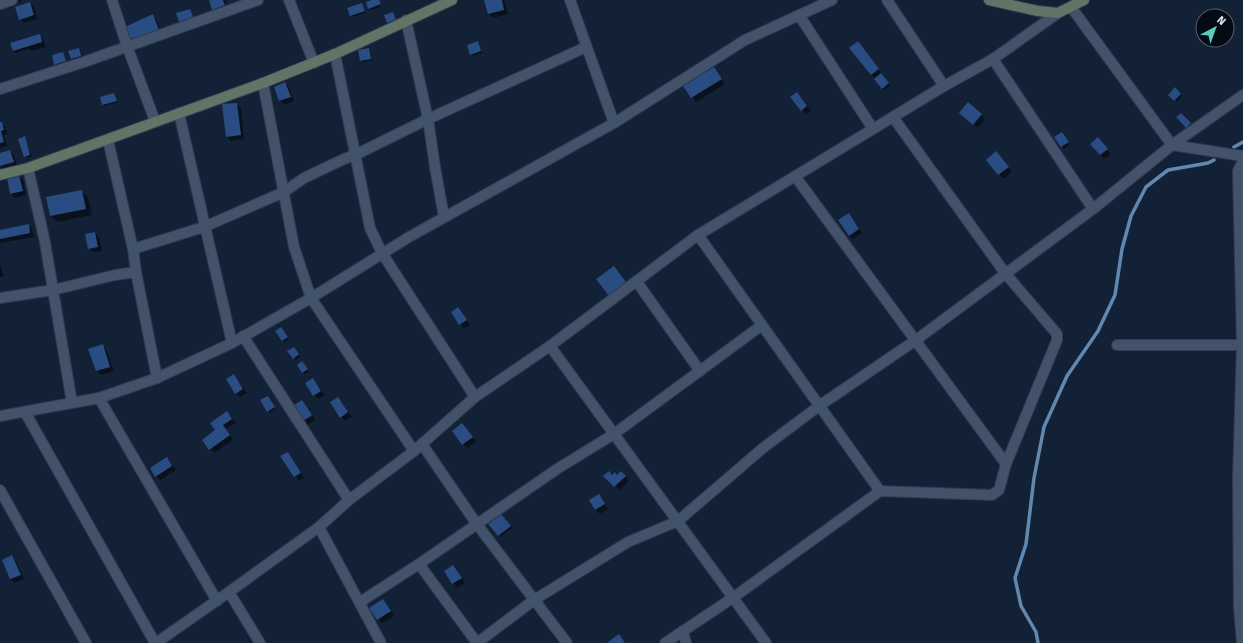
<svg xmlns="http://www.w3.org/2000/svg" width="1243" height="643" font-family="'Fira Sans',sans-serif">
<rect width="100%" height="100%" fill="#132136"/>
<g fill="#0007">
<path d="M0,0H21L22,1L0,9Z"/>
<path d="M211,0H225L228,9L217,13L213,9Z"/>
<path d="M375,0H378L381,7L371,10L369,9Z"/>
<path d="M485,0H504L508,14L493,18L489,14Z"/>
<path d="M29,3L34,7L37,19L24,23L20,19Z"/>
<path d="M362,4L366,13L353,17L351,15Z"/>
<path d="M189,10L194,19L182,23L180,21Z"/>
<path d="M393,13L397,22L390,25L385,16Z"/>
<path d="M153,15L157,20L162,34L134,43L130,39Z"/>
<path d="M39,36L43,40L46,47L32,51L29,49L15,53L14,51L11,44Z"/>
<path d="M477,42L482,53L473,56L471,55Z"/>
<path d="M861,46L890,85L884,90L850,48Z"/>
<path d="M78,49L82,58L73,60L71,59Z"/>
<path d="M369,49L372,60L363,62L361,60Z"/>
<path d="M63,53L67,63L57,66L55,64Z"/>
<path d="M714,68L725,84L696,102L685,86Z"/>
<path d="M285,83L289,88L294,101L284,105L280,101L275,87Z"/>
<path d="M1175,89L1182,96L1177,102L1169,95Z"/>
<path d="M114,94L118,102L105,106L103,105Z"/>
<path d="M801,98L811,110L806,114L802,110Z"/>
<path d="M236,104L241,108L244,139L231,141L227,137Z"/>
<path d="M968,104L985,119L978,128L964,117Z"/>
<path d="M0,123L5,127L8,134L4,135L7,146L0,148Z"/>
<path d="M1064,135L1070,144L1064,149L1055,137Z"/>
<path d="M24,138L32,156L27,158L25,156Z"/>
<path d="M1102,143L1111,154L1104,159L1100,154Z"/>
<path d="M10,151L14,155L17,166L4,170L0,165V154Z"/>
<path d="M1000,157L1012,172L1003,179L987,160Z"/>
<path d="M19,176L23,180L26,195L15,198L11,193Z"/>
<path d="M81,191L88,197L92,215L57,222L51,216Z"/>
<path d="M853,219L862,233L853,239L849,235Z"/>
<path d="M28,225L32,229L34,237L0,243V231Z"/>
<path d="M95,233L99,238L102,251L93,252L89,248Z"/>
<path d="M0,265L4,276L0,277Z"/>
<path d="M614,267L630,286L615,301Z"/>
<path d="M458,308L470,325L464,328L460,324Z"/>
<path d="M282,330L289,339L284,342L282,340Z"/>
<path d="M102,345L106,349L114,371L101,375L97,371L89,350Z"/>
<path d="M295,350L300,357L296,360L289,351Z"/>
<path d="M304,364L309,372L305,374L298,365Z"/>
<path d="M234,375L247,393L240,397L236,393Z"/>
<path d="M313,379L325,395L318,399L314,395Z"/>
<path d="M338,398L352,417L345,421L341,417Z"/>
<path d="M269,399L276,409L270,413L261,401Z"/>
<path d="M227,413L236,423L226,429L233,440L214,453L210,449L216,431Z"/>
<path d="M313,416L315,420L306,426L302,422Z"/>
<path d="M466,429L476,442L467,448L453,431Z"/>
<path d="M287,453L304,477L299,481L282,456Z"/>
<path d="M167,459L176,470L160,480L156,476Z"/>
<path d="M621,472L629,481L619,490L605,476H617Z"/>
<path d="M599,496L608,509L600,514L596,510Z"/>
<path d="M503,517L512,528L500,537L490,524Z"/>
<path d="M12,557L16,561L24,579L15,583L11,579L3,561Z"/>
<path d="M453,566L465,583L457,588L445,571Z"/>
<path d="M383,600L394,616L382,623L378,619Z"/>
</g>
<g fill="none" stroke-linecap="round" stroke-linejoin="round">
<g stroke="#6288b0" stroke-width="3.5">
<path d="M1234,147L1243,142"/>
<path d="M1038,643L1036,632L1021,606L1015,578L1026,544L1034,478L1044,427L1067,376L1098,331L1115,295L1122,249L1131,216L1146,187L1168,170L1208,163L1214,160"/>
</g>
</g>
<g fill="#294c82">
<path d="M209,0H223L225,5L212,10Z"/>
<path d="M372,0H379L381,4L368,9L366,2Z"/>
<path d="M484,0H502L504,10L488,14Z"/>
<path d="M30,2L34,15L19,20L15,7Z"/>
<path d="M362,3L365,11L350,16L347,8Z"/>
<path d="M190,9L193,17L179,22L176,13Z"/>
<path d="M393,12L396,20L387,23L384,15Z"/>
<path d="M153,14L159,30L129,40L125,27Z"/>
<path d="M40,34L42,42L13,51L10,43Z"/>
<path d="M478,41L481,51L470,55L467,45Z"/>
<path d="M858,41L879,69L871,75L849,48Z"/>
<path d="M79,48L81,56L71,59L68,51Z"/>
<path d="M369,48L371,59L360,61L358,50Z"/>
<path d="M63,52L66,61L54,65L52,55Z"/>
<path d="M714,67L722,79L691,98L683,86Z"/>
<path d="M881,73L889,83L882,89L874,79Z"/>
<path d="M285,82L291,97L279,101L274,87Z"/>
<path d="M1175,87L1181,94L1174,101L1168,95Z"/>
<path d="M797,92L807,106L801,111L790,97Z"/>
<path d="M114,93L117,101L102,105L100,97Z"/>
<path d="M968,102L982,114L973,125L959,113Z"/>
<path d="M237,103L241,135L226,137L222,104Z"/>
<path d="M1181,113L1191,123L1186,128L1176,117Z"/>
<path d="M0,122H2L4,130L1,131L4,142L0,143Z"/>
<path d="M1062,132L1069,142L1061,147L1054,137Z"/>
<path d="M25,136L30,155L24,157L18,139Z"/>
<path d="M1098,137L1108,149L1100,155L1090,144Z"/>
<path d="M10,150L14,162L0,166V153Z"/>
<path d="M996,151L1009,167L998,175L986,160Z"/>
<path d="M19,175L23,191L10,194L7,177Z"/>
<path d="M82,190L86,209L50,216L46,197Z"/>
<path d="M849,213L859,229L849,236L838,220Z"/>
<path d="M29,224L30,233L0,239V230Z"/>
<path d="M95,232L98,247L88,249L85,234Z"/>
<path d="M614,266L626,282L618,288L620,290L610,297L596,279Z"/>
<path d="M458,307L467,320L459,325L451,312Z"/>
<path d="M281,327L288,337L282,341L275,331Z"/>
<path d="M103,344L110,367L96,371L88,349Z"/>
<path d="M294,347L299,354L293,359L287,351Z"/>
<path d="M302,361L308,369L302,373L297,365Z"/>
<path d="M234,374L243,389L235,394L226,379Z"/>
<path d="M313,378L321,391L313,396L305,383Z"/>
<path d="M268,396L275,407L267,412L260,400Z"/>
<path d="M338,397L348,412L340,418L330,402Z"/>
<path d="M302,400L312,415L301,422L291,407Z"/>
<path d="M227,411L232,419L223,425L230,435L209,450L202,440L215,430L210,423Z"/>
<path d="M462,423L473,437L462,445L452,431Z"/>
<path d="M288,452L301,473L294,477L280,456Z"/>
<path d="M167,457L172,466L155,477L150,468Z"/>
<path d="M609,471L612,475L615,472L617,475L621,471L626,476L614,487L603,476Z"/>
<path d="M599,494L605,504L595,510L589,500Z"/>
<path d="M501,514L511,526L498,536L488,524Z"/>
<path d="M12,555L21,575L10,579L2,560Z"/>
<path d="M453,565L462,578L452,584L444,571Z"/>
<path d="M383,599L391,611L377,620L369,608Z"/>
<path d="M619,634L625,643H607L612,639Z"/>
</g>
<g fill="none" stroke-linecap="round" stroke-linejoin="round">
<g stroke="#323a4c" stroke-width="12">
<g id="street">
<path d="M112,0L127,46L155,121"/>
<path d="M289,0L314,63"/>
<path d="M570,0L614,123"/>
<path d="M887,0L944,86"/>
<path d="M0,4L12,0"/>
<path d="M1071,7L1172,145L1243,156"/>
<path d="M799,15L873,129"/>
<path d="M406,20L428,119L435,167L444,217"/>
<path d="M335,54L370,228L382,253L475,397"/>
<path d="M993,59L1093,209"/>
<path d="M263,83L294,247L311,298L414,451"/>
<path d="M0,89L84,62L258,0"/>
<path d="M179,113L232,343"/>
<path d="M28,168L45,242L53,290L115,275L136,272L133,249L108,140"/>
<path d="M795,176L1006,464"/>
<path d="M698,235L880,491"/>
<path d="M133,249L204,227L284,192L304,178L344,159L355,155L428,119L586,47"/>
<path d="M136,272L157,378"/>
<path d="M637,282L700,371"/>
<path d="M0,298L53,290L72,403"/>
<path d="M243,336L349,500"/>
<path d="M1117,345H1243"/>
<path d="M550,346L766,643"/>
<path d="M99,398L217,601"/>
<path d="M25,412L155,643"/>
<path d="M0,416L99,398L157,378L232,343L311,298L409,237L614,123L745,40L832,0"/>
<path d="M422,444L476,523L567,643"/>
<path d="M0,490L86,643"/>
<path d="M319,527L381,643"/>
<path d="M419,564L477,643"/>
<path d="M229,592L260,643"/>
<path d="M360,602L419,564L557,469L614,434L762,325"/>
<path d="M683,631L686,643"/>
<path d="M156,643L229,592L319,527L349,500L414,451L475,397L550,346L698,235L944,86L993,59L1058,13"/>
<path d="M477,643L534,600L628,542L678,521L763,448L819,406L916,340L1093,209L1172,145L1243,95"/>
<path d="M665,643L734,597L880,491L992,495L999,490L1006,464L1057,340V334L1005,273L893,117"/>
<path d="M1242,643L1239,608L1238,479L1242,345L1238,171L1243,161"/>
</g>
</g>
<g stroke="#323a4c" stroke-width="12">
<g id="secondary">
<path d="M989,0L1038,11L1058,13L1084,0"/>
<path d="M0,175L28,168L263,83L335,54L452,0"/>
</g>
</g>
<use href="#street" stroke="#42526a" stroke-width="10"/>
<use href="#secondary" stroke="#617567" stroke-width="10"/>
</g>
<g transform="translate(1215 28) rotate(41)"><circle r="19" fill="#050b14" stroke="#5a616d"/>
<path d="M0-3L7 15L0 10L-7 15Z" fill="#5dceb9"/>
<text y="-6" font-size="11" font-weight="bold" text-anchor="middle" fill="#dae3f2">N</text>
</g>
</svg>
